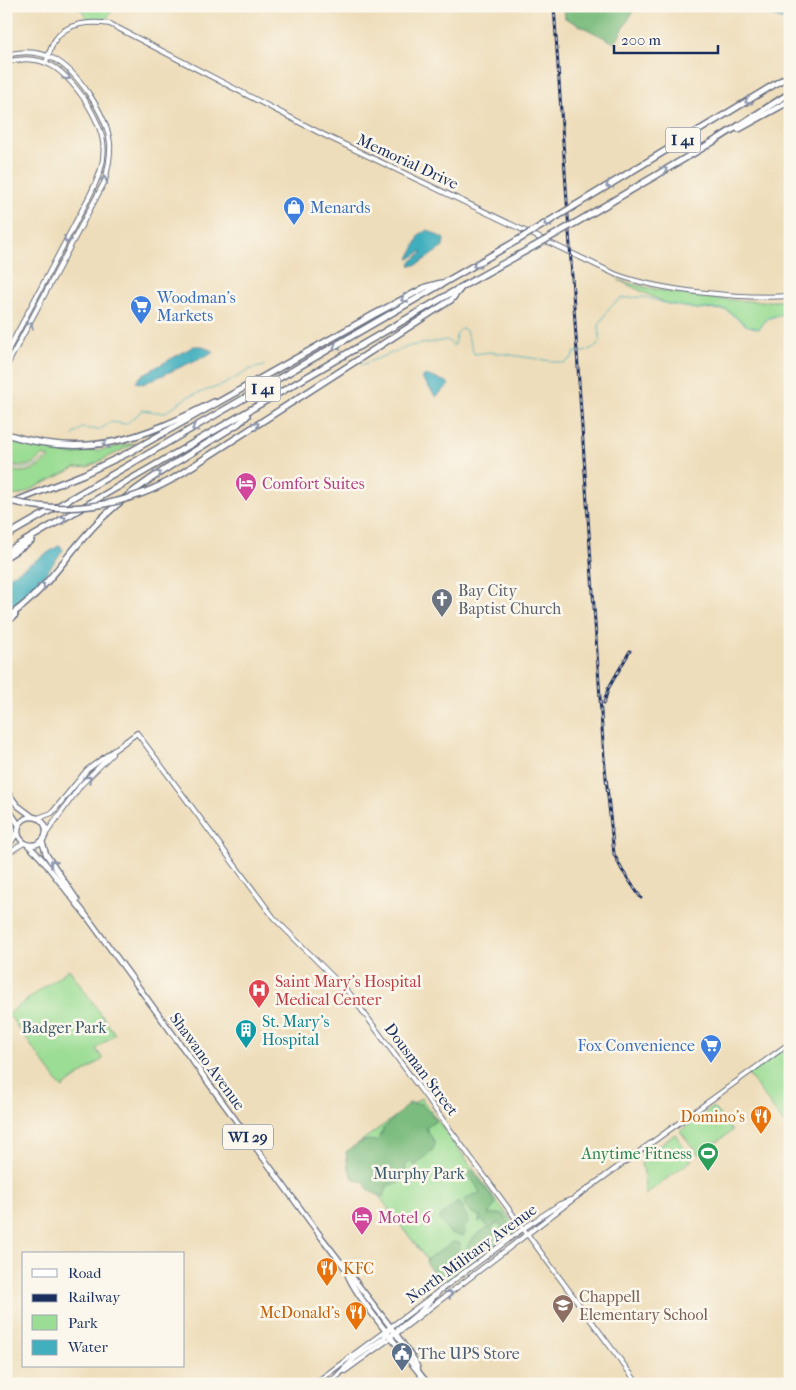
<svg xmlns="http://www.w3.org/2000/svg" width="796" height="1390" font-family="'IM FELL French Canon',serif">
<rect width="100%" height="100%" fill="#fbf7ec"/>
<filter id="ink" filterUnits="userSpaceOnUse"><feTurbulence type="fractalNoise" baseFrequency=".02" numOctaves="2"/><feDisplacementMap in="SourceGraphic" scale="10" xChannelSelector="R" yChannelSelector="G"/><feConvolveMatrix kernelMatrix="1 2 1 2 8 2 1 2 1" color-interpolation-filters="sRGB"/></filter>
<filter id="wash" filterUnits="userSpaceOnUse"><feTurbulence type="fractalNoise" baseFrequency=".0096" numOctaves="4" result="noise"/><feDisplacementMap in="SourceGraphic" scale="20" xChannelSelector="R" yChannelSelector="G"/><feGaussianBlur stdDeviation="1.12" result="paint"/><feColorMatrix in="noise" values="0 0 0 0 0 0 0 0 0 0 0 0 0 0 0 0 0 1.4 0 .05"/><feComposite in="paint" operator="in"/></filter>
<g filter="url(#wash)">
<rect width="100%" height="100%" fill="#eeddba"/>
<g fill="#9bdd94" stroke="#5b8679">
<path d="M75,6H116L105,20L87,19L82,10Z"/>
<path d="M618,280C665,294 740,305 790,300V313L768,318L759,329L746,325L727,310L697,309L668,304Z"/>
<path d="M6,439C34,446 65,453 94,451C108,449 122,445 136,443L88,467L75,468L20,495L6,496V467C21,478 38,469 50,458L43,455C33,467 22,468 8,463Z"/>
<path d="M69,969L115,1034L96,1049L103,1059L62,1088L8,1014Z"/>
<path d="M790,1043V1132L748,1074Z"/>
<path d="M421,1098L516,1227V1231L445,1284L346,1152Z"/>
<path d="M713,1107L732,1131L699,1155L680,1131Z"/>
<path d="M675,1134L692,1160L645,1195L644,1171L641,1165L643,1157Z"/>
</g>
<g fill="#7cbc7e" stroke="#4c766e">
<path d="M564,6H636L615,43L565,18Z"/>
<path d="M409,1103L421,1104L437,1120L426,1128L435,1143L433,1150L415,1166L410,1161L405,1167L407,1173L398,1184L388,1185L383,1197L369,1191L364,1182L354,1180L348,1167L346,1152C357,1144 365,1137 378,1142L383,1129Z"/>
<path d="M469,1170L473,1171L495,1202V1205L488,1214H503L512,1228L504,1235L499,1222L492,1227L494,1234L501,1238L499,1241L467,1264L464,1252C470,1241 477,1232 489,1228L482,1220L479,1222L480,1216C472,1214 466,1209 464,1201C469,1197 474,1193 480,1194C478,1185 469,1179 469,1170Z"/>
<path d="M459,1202L463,1206V1210L470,1222L464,1227L465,1233L463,1236L450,1233L439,1219L442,1214Z"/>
<path d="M453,1242L460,1243L459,1249L449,1261L450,1271L447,1278L436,1276L427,1265L426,1260Z"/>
</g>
<g fill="#41afbd" stroke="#2e6f8e">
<path d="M763,6H790V21C780,19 767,16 763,6Z"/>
<path d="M428,230L444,239L443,247L418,264L411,266L410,263L422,253V251L409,259L420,234Z"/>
<path d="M194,346H202L214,352L143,384L136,382L142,375Z"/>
<path d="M425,375L447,382L449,385L436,397L422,378Z"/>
<path d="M60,545L63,550C50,568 26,603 6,610V579Z"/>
</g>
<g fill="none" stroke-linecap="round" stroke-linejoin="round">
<g stroke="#41afbd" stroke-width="1">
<path d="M361,365L410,346L447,340L454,346L457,333L462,328L466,331L474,354L491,352L564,363L572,358L575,352H584L597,346L600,341L599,325L609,308L621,298L645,297L668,304L697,309H725L746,325L759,329L768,318L790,313"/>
<path d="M72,436L82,428L99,430L111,422L126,424L143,410L164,413L189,396L223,385L251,369L264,366"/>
<path d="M6,465C19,473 35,468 46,458"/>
</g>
</g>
</g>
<g filter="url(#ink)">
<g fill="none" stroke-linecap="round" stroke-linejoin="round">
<g stroke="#656c7e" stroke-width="6">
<g id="tertiary">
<path d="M6,55C45,45 68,63 89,94C99,109 108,125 110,143C111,156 108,169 105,181L6,367"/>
<path d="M6,62C45,52 64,70 85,100C93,113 101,127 103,142C106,162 98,179 89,197L6,354"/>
<path d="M46,62C49,55 51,46 55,40C66,22 92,21 110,24L322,134L615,274C659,291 742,299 790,296"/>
<path d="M6,814L13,830L8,848"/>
<path d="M38,818L52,813L87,770L137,733L274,918L350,994L638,1384"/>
<path d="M45,835L81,785L112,754"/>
<path d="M12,841L18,832"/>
<path d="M6,854L24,843"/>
</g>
</g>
<g stroke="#656c7e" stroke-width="6">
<g id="secondary">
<path d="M397,1333L572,1200L790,1043"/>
<path d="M345,1371L392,1337"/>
<path d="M314,1384L524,1228L560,1204L570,1200"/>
<path d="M326,1384L339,1375"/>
</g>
</g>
<g stroke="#656c7e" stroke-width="7">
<g id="primary">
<path d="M6,790L17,805L33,817"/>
<path d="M6,806L19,825"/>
<circle cx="32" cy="831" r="14"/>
<path d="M42,841L46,854L77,900"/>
<path d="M28,845L41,858L85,914L322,1238L396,1334L415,1361L418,1370"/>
<path d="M347,1271C346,1286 416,1368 428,1384"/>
<path d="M393,1334L421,1311L438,1292"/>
<path d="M338,1375L355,1358L384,1338L389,1331"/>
</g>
</g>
<g stroke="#656c7e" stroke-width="8">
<g id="motorway">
<path d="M739,129L790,101"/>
<path d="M576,205L790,75"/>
<path d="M577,222L716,140L790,93"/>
<path d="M6,434C88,460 141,439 214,402"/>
<path d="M171,480L451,300L461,288"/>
<path d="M6,505L84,474L128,453L373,315L426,287L441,283"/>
<path d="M6,536L518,240"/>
<path d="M6,552L463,286L533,247"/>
<path d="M6,557L31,541"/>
<path d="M6,618C45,594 68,551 100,520C141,480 191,454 238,424L247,416"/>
<path d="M6,623L15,615"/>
</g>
</g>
<use href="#tertiary" stroke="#fff" stroke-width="4"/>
<use href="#secondary" stroke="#fff" stroke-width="4"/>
<use href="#primary" stroke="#fff" stroke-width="4.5"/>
<use href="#motorway" stroke="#fff" stroke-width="5"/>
<g stroke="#1b2f5e" stroke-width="3">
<g id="rail">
<path d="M554,6L604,758L614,854L622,870L641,898"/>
<path d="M604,703L608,689L630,651"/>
</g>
</g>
<use href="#rail" stroke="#fbf7ec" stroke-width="1" stroke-dasharray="4" stroke-linecap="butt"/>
<g stroke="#656c7e" stroke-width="8" stroke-linecap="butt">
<g id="motorway-bridge">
<path d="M518,240L576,205"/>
<path d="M533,247L577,222"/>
<path d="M6,500C62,515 120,508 171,480"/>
</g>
</g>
<use href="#motorway-bridge" stroke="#fff" stroke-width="5"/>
</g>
<defs><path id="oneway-chevron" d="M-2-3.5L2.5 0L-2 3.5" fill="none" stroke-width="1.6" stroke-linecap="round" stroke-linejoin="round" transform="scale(1.25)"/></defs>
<g stroke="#8d97ae">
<use href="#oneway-chevron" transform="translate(67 77) rotate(45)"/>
<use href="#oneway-chevron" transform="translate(748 101) rotate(149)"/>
<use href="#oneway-chevron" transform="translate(664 170) rotate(-31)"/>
<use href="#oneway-chevron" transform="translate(104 180) rotate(-69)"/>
<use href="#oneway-chevron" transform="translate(609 185) rotate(149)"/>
<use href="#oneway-chevron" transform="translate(547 223) rotate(149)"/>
<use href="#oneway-chevron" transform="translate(67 240) rotate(118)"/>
<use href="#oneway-chevron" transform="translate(476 265) rotate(149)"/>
<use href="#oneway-chevron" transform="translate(404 299) rotate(152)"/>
<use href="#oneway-chevron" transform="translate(30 325) rotate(-63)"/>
<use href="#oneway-chevron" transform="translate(336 347) rotate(150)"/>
<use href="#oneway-chevron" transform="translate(256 425) rotate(-33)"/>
<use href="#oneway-chevron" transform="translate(195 428) rotate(151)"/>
<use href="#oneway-chevron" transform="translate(106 444) rotate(172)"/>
<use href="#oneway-chevron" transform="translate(158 474) rotate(-35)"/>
<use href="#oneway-chevron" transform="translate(63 519) rotate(-31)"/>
<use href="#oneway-chevron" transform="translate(42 586) rotate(-50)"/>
<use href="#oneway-chevron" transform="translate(88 779) rotate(-45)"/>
<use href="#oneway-chevron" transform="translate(53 863) rotate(-129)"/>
<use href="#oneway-chevron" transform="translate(449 1294) rotate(-37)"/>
</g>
</g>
<defs>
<g id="shop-pin" transform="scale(1.125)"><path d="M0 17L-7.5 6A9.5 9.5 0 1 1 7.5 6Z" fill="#3f7fe0" stroke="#fbf7ec"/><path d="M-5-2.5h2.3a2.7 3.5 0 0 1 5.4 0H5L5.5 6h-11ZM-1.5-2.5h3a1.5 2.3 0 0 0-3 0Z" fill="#fff"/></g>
<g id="supermarket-pin" transform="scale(1.125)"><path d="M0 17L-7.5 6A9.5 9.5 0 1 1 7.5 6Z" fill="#3f7fe0" stroke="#fbf7ec"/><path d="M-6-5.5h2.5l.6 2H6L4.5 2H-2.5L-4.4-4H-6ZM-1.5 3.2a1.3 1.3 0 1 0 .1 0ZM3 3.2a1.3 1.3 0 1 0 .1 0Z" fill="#fff"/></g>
<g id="hotel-pin" transform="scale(1.125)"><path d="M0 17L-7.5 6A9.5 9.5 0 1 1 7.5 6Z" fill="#d1479c" stroke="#fbf7ec"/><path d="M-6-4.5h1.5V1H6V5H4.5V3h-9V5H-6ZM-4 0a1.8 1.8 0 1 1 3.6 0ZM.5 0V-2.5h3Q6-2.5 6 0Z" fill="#fff"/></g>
<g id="church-pin" transform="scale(1.125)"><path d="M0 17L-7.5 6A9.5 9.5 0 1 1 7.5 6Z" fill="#6b7280" stroke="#fbf7ec"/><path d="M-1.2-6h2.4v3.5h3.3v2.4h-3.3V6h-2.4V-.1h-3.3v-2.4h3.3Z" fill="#fff"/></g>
<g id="hospital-pin" transform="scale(1.125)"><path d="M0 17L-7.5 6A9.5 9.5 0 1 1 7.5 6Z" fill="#e0444e" stroke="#fbf7ec"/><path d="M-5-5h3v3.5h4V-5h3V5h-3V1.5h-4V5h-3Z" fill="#fff"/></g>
<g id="building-pin" transform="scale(1.125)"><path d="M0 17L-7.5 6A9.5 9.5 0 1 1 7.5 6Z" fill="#0f9aa8" stroke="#fbf7ec"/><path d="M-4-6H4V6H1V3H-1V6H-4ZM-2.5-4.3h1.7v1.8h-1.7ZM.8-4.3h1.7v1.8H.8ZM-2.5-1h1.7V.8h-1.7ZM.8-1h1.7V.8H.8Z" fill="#fff"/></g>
<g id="restaurant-pin" transform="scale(1.125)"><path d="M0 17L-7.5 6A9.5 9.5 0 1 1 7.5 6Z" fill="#e8710a" stroke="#fbf7ec"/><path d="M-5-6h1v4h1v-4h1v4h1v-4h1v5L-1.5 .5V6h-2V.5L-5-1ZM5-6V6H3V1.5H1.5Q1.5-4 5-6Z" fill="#fff"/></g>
<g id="stadium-pin" transform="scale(1.125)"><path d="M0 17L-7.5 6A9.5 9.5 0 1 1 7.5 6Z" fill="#2e9e5b" stroke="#fbf7ec"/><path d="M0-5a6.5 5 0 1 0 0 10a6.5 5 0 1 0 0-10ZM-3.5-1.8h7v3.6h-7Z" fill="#fff"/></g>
<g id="school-pin" transform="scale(1.125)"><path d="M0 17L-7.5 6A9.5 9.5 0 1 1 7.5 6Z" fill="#8d6e63" stroke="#fbf7ec"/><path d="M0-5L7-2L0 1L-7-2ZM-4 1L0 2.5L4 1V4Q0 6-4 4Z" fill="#fff"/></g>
<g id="civic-pin" transform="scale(1.125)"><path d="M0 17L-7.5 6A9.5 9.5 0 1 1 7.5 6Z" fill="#5c6f8a" stroke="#fbf7ec"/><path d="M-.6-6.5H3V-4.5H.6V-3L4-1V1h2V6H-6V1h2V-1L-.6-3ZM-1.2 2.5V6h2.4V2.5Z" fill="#fff"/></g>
</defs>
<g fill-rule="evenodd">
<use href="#shop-pin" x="294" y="207"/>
<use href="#supermarket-pin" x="141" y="306"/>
<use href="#hotel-pin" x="246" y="483"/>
<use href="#church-pin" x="442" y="599"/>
<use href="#hospital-pin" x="259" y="990"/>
<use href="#building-pin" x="246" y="1030"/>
<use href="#supermarket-pin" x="711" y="1045"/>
<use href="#restaurant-pin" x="761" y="1116"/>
<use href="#stadium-pin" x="708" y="1153"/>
<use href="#hotel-pin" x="362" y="1217"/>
<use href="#restaurant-pin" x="327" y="1268"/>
<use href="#school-pin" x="563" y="1305"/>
<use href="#restaurant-pin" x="356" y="1312"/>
<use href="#civic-pin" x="402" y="1353"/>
</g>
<g text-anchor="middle" stroke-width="5" stroke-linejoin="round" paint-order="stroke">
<g fill="#fbf7ec" stroke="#5e6b89" stroke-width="1">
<rect x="665.5" y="127.5" width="35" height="25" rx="4"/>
<rect x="245.5" y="376.5" width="35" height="25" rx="4"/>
<rect x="223" y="1124.5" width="50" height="25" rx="4"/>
</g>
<g font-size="15" font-weight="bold" fill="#1b2f5e">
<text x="683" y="145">I 41</text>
<text x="263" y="394">I 41</text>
<text x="248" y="1142">WI 29</text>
</g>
<g font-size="16" fill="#1b2f5e" stroke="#fbf7ec">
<text transform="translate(408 161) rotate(25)" y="6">Memorial Drive</text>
<text transform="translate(208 1061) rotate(54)" y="6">Shawano Avenue</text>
<text transform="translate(422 1069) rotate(53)" y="6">Dousman Street</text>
<text transform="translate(471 1253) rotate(-36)" y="6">North Military Avenue</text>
</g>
<g font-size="16" fill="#366cbe" stroke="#fbf7ec" text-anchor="start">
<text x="310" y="213">Menards</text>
<text x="157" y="303">Woodman's<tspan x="157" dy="18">Markets</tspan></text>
<text x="695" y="1051" text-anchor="end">Fox Convenience</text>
</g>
<g font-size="16" fill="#b23c85" stroke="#fbf7ec" text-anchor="start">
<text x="262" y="489">Comfort Suites</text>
<text x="378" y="1223">Motel 6</text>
</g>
<g font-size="16" fill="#5b616d" stroke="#fbf7ec" text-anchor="start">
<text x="458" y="596">Bay City<tspan x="458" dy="18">Baptist Church</tspan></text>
</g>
<g font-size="16" fill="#be3a42" stroke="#fbf7ec" text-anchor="start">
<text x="275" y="987">Saint Mary's Hospital<tspan x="275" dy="18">Medical Center</tspan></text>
</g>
<g font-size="16" fill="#0d838f" stroke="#fbf7ec" text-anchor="start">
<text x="262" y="1027">St. Mary's<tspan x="262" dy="18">Hospital</tspan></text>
</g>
<g font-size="16" fill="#3b5a6c" stroke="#fbf7ec">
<text x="64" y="1033">Badger Park</text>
<text x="419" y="1179">Murphy Park</text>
</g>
<g font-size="16" fill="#c56008" stroke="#fbf7ec" text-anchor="end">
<text x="745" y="1122">Domino's</text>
<text x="343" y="1274" text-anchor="start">KFC</text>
<text x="340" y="1318">McDonald's</text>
</g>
<g font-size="16" fill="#27864d" stroke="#fbf7ec" text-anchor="end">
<text x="692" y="1159">Anytime Fitness</text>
</g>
<g font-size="16" fill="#785e54" stroke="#fbf7ec" text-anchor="start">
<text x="579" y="1302">Chappell<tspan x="579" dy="18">Elementary School</tspan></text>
</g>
<g font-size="16" fill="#4e5e75" stroke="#fbf7ec" text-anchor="start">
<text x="418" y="1359">The UPS Store</text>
</g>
</g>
<rect width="796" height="1390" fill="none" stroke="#fbf7ec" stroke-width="25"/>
<rect x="22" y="1252" width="162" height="115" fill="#fbf7ec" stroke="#a1a7b3"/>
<rect x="32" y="1269" width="25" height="8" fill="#ffffff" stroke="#a1a7b3"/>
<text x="68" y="1278" font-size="15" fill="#1b2f5e">Road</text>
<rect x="32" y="1294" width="25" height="8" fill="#1b2f5e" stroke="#a1a7b3"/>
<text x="68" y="1302" font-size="15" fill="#1b2f5e">Railway</text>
<rect x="32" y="1315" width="25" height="15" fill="#9bdd94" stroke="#a1a7b3"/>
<text x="68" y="1328" font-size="15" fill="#1b2f5e">Park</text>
<rect x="32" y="1340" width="25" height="15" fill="#41afbd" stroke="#a1a7b3"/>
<text x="68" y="1352" font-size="15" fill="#1b2f5e">Water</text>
<path d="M614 45v8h104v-8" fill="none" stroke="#1b2f5e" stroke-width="2.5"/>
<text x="621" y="45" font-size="15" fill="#1b2f5e" stroke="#fbf7ec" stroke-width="4" paint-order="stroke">200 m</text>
</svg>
